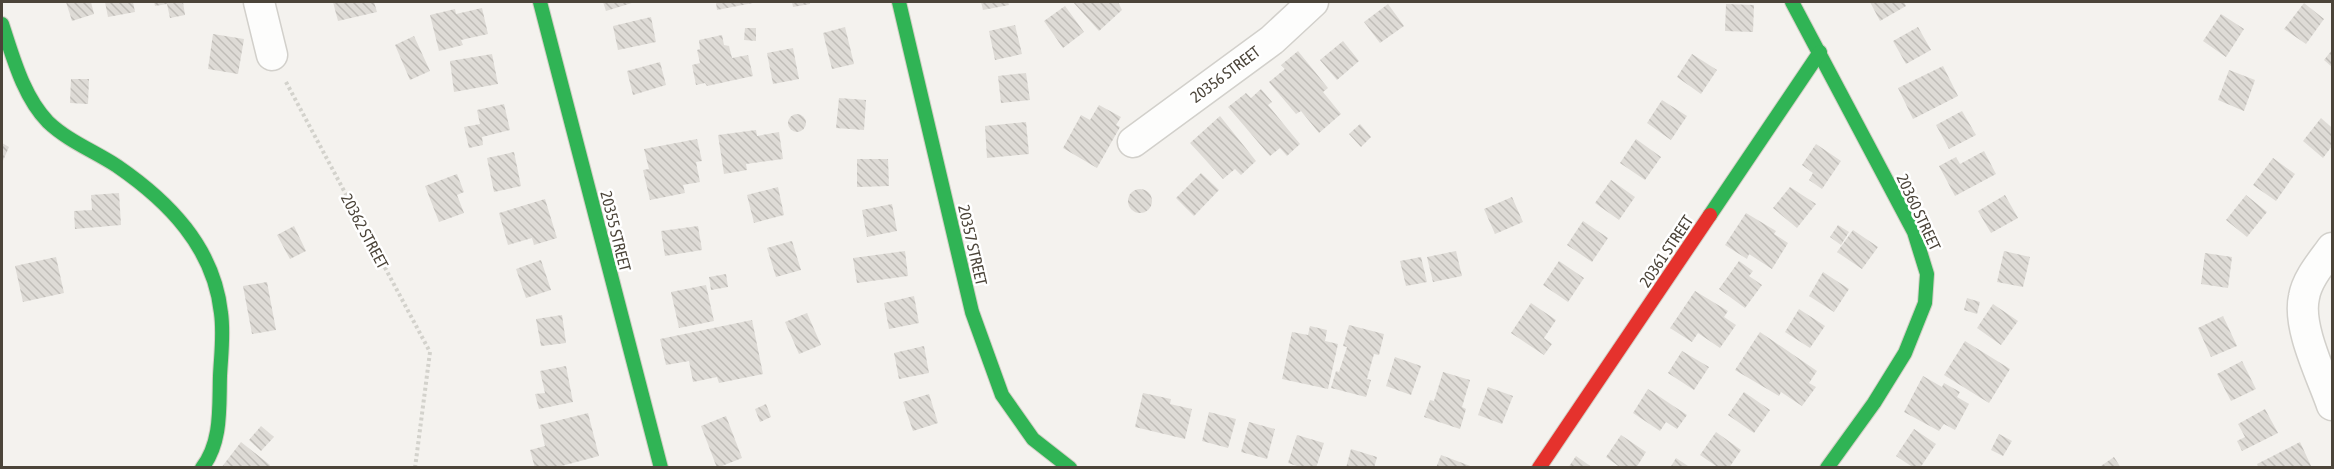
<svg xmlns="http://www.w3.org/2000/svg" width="2334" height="469" font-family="'Asap Condensed',sans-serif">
<defs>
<pattern id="building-back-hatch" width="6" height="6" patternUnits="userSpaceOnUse" patternTransform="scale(1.5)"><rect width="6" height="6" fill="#dedbd6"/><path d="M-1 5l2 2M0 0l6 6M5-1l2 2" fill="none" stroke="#c0bdb8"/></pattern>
</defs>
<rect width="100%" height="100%" fill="#f4f2ee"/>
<g fill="url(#building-back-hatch)">
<path d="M66,2H91L94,14L72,21Z"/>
<path d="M105,2H133L135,12L108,17Z"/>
<path d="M154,2H183L185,15L170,18L167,4L155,6Z"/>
<path d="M333,2H374L377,12L338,21Z"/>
<path d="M603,2H635L606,11Z"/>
<path d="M716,2H753V3L717,10Z"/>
<path d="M792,2H810V4L793,7Z"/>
<path d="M981,2H1008L1009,5L983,10Z"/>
<path d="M1073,2H1118L1122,10L1099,31Z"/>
<path d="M1870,2H1904L1906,6L1880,21Z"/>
<path d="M2304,3L2324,19L2306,44L2284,29Z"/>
<path d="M1388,4L1404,26L1380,43L1364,22Z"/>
<path d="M1726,4L1754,5L1753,32L1725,31Z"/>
<path d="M1065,6L1084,32L1063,48L1044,21Z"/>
<path d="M482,8L488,34L461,40L463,45L439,51L430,15L455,9L456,14Z"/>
<path d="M2221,14L2244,29L2226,57L2203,41Z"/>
<path d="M651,17L656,42L618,50L613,26Z"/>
<path d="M1015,25L1022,54L995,60L989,31Z"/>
<path d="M845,27L854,64L832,69L823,33Z"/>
<path d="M1918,27L1931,50L1906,64L1893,41Z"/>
<path d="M745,28H756V41L744,40Z"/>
<path d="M213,34L244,39L238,74L208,69Z"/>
<path d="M722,35L724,45L729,46L732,58L748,55L753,76L707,86L705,83L696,85L692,65L700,63L697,50L700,49L699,40Z"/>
<path d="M414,36L430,71L410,80L395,45Z"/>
<path d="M1343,41L1359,61L1337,80L1320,60Z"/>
<path d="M793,48L799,79L773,84L767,53Z"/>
<path d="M2332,50V67L2324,60Z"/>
<path d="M1298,51L1328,88L1323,92L1341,114L1319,133L1301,111L1296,114L1269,82L1285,69L1281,65Z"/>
<path d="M492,54L498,84L454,92L450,61Z"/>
<path d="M1692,54L1717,70L1701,94L1677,77Z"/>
<path d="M660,62L666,85L633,95L627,71Z"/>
<path d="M1943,66L1958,96L1913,119L1898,88Z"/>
<path d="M2229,70L2255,80L2244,111L2218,100Z"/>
<path d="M1026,73L1030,100L1001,103L998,76Z"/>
<path d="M71,79H89L88,104L70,103Z"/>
<path d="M1261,89L1272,102L1268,105L1300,144L1287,156L1280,148L1270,156L1228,107L1246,93L1251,98Z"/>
<path d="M839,98L866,100L864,130L836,128Z"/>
<path d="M1662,100L1687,116L1671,140L1647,123Z"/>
<path d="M504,104L510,130L482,137L483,145L469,148L464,127L480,124L477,110Z"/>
<path d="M1099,105L1121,117L1116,125L1120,127L1097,168L1063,148L1081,115L1090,120Z"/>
<path d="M1962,111L1976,135L1949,149L1936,125Z"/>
<circle cx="797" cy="123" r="9"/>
<path d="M1220,116L1256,161L1241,175L1235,169L1223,179L1190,143Z"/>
<path d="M2321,118L2332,128V146L2323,158L2303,141Z"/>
<path d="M1026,122L1029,154L987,158L985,126Z"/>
<path d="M1360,124L1371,137L1361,147L1349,134Z"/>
<path d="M756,130L757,136L779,132L783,159L746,164L747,170L724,174L718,135Z"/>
<path d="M697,139L702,161L696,162L700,182L683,185L685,193L650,200L643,170L649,169L644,149Z"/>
<path d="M1636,139L1661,157L1645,180L1620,163Z"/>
<path d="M2,143L9,147L2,163Z"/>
<path d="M1816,144L1841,161L1822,189L1809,180L1813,173L1802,165Z"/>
<path d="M1984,151L1996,174L1955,196L1939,166L1956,157L1960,164Z"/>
<path d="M514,152L521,186L494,192L487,158Z"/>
<path d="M2273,158L2295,174L2276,201L2253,185Z"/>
<path d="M857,159H888L889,186L857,187Z"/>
<path d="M1201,173L1219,190L1194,216L1176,198Z"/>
<path d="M457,174L464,192L457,195L464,213L439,222L425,186Z"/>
<path d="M1611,180L1635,197L1619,220L1595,203Z"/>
<path d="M778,187L784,215L754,223L747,195Z"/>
<path d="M1790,187L1816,204L1797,228L1773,208Z"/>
<circle cx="1140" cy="201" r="12"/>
<path d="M119,193L121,225L75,229L74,211L92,210L91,195Z"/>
<path d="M2005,195L2018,218L1991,233L1978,211Z"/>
<path d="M2246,195L2267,212L2247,237L2226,220Z"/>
<path d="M1512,197L1523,222L1495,234L1484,209Z"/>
<path d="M545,199L557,238L534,245L532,238L508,245L499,213Z"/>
<path d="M892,204L897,231L867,237L862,210Z"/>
<path d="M1746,213L1776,231L1774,234L1788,243L1772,269L1749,254L1747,259L1725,245Z"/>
<path d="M1583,221L1608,238L1592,262L1567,245Z"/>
<path d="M1838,225L1849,232L1841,245L1830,237Z"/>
<path d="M294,226L306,251L290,259L277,235Z"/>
<path d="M698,226L702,250L665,256L661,231Z"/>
<path d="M1853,230L1878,247L1862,269L1837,252Z"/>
<path d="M792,241L801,270L776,277L767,248Z"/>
<path d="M905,251L908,276L857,283L853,258Z"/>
<path d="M1456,251L1462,276L1433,282L1427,257Z"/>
<path d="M2004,251L2030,257L2023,287L1997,282Z"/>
<path d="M2205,253L2232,257L2228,288L2201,284Z"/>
<path d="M56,257L64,293L23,302L15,266Z"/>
<path d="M1421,257L1427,282L1406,286L1400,261Z"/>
<path d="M541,260L551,290L526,298L516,269Z"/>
<path d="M1559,261L1584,278L1568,302L1543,285Z"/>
<path d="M1739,261L1753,271L1749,276L1762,285L1745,308L1719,289Z"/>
<path d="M1823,272L1849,289L1834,312L1809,296Z"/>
<path d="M726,274L728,287L711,290L709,277Z"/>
<path d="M267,282L276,330L252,334L243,286Z"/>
<path d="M706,285L714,321L679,328L671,292Z"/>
<path d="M1695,291L1728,311L1724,317L1736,325L1720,348L1698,333L1692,342L1670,328Z"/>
<path d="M914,296L919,323L889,329L884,303Z"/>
<path d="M1967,298L1980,302L1977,314L1964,310Z"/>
<path d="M1531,303L1556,320L1544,338L1552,344L1544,355L1511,333Z"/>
<path d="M1993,304L2018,321L2001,345L1977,328Z"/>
<path d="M1799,309L1825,326L1810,348L1785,332Z"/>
<path d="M807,313L821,345L799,354L785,322Z"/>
<path d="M562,315L566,343L541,346L536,319Z"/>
<path d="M2223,316L2237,346L2211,357L2198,328Z"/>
<path d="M752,320L763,374L719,383L717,377L693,382L689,361L666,365L660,339Z"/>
<path d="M1349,325L1384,334L1379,355L1374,354L1367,379L1371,380L1366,397L1331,388L1336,371L1339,372L1347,347L1343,346Z"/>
<path d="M1310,326L1327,330L1325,341L1338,344L1328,389L1282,379L1292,332L1308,335Z"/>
<path d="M1760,332L1817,371L1809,383L1816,387L1802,406L1781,392L1779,396L1735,370Z"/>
<path d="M1965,341L2010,369L1989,403L1944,375Z"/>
<path d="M924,346L929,373L899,379L894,353Z"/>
<path d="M1682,351L1709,367L1694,390L1668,373Z"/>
<path d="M1395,357L1421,366L1411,395L1386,386Z"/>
<path d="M2242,361L2256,389L2231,401L2217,374Z"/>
<path d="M566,366L573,402L539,409L535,394L545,393L540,371Z"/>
<path d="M1443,372L1470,380L1462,407L1466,409L1460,429L1424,417L1430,400L1434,401Z"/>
<path d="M1923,376L1942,387L1944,383L1960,392L1957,397L1969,404L1955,430L1944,424L1939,431L1904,412Z"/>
<path d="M1488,387L1513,396L1502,424L1478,415Z"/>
<path d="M1648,389L1687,415L1677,429L1666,422L1660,431L1633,413Z"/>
<path d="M1744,392L1770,410L1754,433L1728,415Z"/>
<path d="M1143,393L1171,399L1170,404L1192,409L1185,439L1135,427Z"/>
<path d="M929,394L938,423L913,431L903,402Z"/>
<path d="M766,404L771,417L760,422L755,409Z"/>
<path d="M2265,409L2278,433L2242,451L2237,441L2245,437L2238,424Z"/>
<path d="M1209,412L1236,419L1228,448L1202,441Z"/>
<path d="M588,413L599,456L554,468H535L530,450L545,446L540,425Z"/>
<path d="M726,416L742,458L717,468L701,426Z"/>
<path d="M1249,422L1275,429L1267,459L1241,452Z"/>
<path d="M261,426L274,437L261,451L249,440Z"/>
<path d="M1914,429L1936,444L1920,468H1914L1896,456Z"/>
<path d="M1716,432L1741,450L1729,468H1719L1700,455Z"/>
<path d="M1999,434L2012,441L2003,456L1991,450Z"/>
<path d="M1297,435L1324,443L1316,468H1303L1288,463Z"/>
<path d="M1621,435L1646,452L1636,468H1621L1606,457Z"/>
<path d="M241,442L270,465L269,468H221Z"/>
<path d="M2300,442L2312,468H2259L2257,464Z"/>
<path d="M1351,449L1377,457L1374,468H1346Z"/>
<path d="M1441,455L1473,467V468H1436Z"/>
<path d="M1576,456L1593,468H1568Z"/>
<path d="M2114,457L2121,468H2098Z"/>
<path d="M1676,458L1691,468H1670Z"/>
</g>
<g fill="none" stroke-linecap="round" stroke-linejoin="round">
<g stroke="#d2d0cb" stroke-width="33">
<g id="street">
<path d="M259,2L272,55"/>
<path d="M1133,142L1272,40L1313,2"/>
<path d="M2332,248C2322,262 2307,279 2304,297C2297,327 2322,376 2332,405"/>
</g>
</g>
<g stroke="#d3cfc5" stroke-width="16">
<g id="fast">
<path d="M540,2L661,468"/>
<path d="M899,2L972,312L1002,395L1033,439L1070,468"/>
<path d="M1792,2L1914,232L1927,274L1925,303L1905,353L1874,403L1827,468"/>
<path d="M2,24C13,57 23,96 48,122C68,141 94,151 117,166C168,201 214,247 221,313C224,334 221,355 220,376C219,408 222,442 202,468"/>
<path d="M1710,215L1820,52"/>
</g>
</g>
<g stroke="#d3cfc5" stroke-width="16">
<path id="jam" d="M1539,468L1710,215"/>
</g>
<path stroke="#d3d2cc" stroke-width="4" stroke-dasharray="3 3" stroke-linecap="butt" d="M286,82L430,352L415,468"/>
<use href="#street" stroke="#fdfdfc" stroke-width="30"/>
<use href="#fast" stroke="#30b455" stroke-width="14"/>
<use href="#jam" stroke="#e5322d" stroke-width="14"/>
</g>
<g text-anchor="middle" stroke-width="5" stroke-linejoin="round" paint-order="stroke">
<g font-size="16" fill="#4b4439" stroke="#fff">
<text transform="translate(1225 74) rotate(-37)" y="6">20356 STREET</text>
<text transform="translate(1919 212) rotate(65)" y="6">20360 STREET</text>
<text transform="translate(365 231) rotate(62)" y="6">20362 STREET</text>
<text transform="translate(616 231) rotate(76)" y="6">20355 STREET</text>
<text transform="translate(973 245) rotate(77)" y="6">20357 STREET</text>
<text transform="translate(1666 251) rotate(-56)" y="6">20361 STREET</text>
</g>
</g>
<rect width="2334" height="469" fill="none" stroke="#4b4439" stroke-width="6"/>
</svg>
